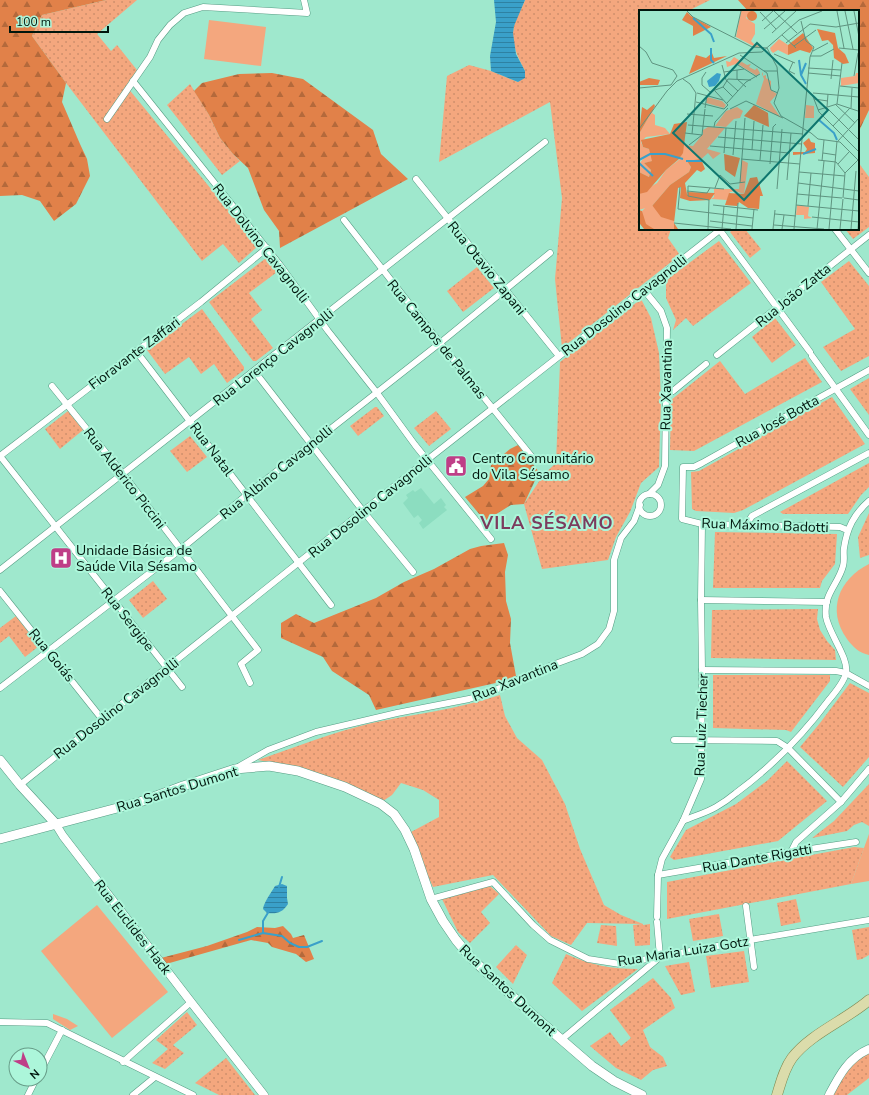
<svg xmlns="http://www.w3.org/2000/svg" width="869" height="1095" font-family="'Nunito Sans',sans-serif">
<defs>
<pattern id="grass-dots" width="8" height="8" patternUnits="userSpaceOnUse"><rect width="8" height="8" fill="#f4a77e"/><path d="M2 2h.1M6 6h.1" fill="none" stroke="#cf8f6c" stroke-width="1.8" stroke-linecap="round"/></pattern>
<pattern id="forest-firs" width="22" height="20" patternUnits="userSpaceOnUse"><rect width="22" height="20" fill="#e18149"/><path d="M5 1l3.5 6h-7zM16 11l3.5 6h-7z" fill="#b4693b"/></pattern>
<pattern id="water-rules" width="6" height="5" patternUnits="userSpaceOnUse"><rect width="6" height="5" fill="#3aa0c9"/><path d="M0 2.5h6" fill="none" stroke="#2e81a2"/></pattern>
</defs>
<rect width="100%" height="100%" fill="#9fe8cd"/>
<path fill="#8cddc0" d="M421,488L434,504L441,498L446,505L444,507L447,510L423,529L419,523L422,520L418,515L414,518L403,503L408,498L406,495L413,490L415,492Z"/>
<g fill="url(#grass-dots)">
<path d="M106,0H137L97,34L111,51L117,45L137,70L132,80L127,87L258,246L239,263L223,244L202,261L66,83L32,36L42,15Z"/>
<path d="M525,0H710L688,11H640V229H671L668,238L680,255L562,348L555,279L562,198L550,102L439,162L447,76L469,65L491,71L518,82L525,71C518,58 510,42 514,26C516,17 522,8 525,0Z"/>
<path d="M190,84L209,115L220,138L233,154L240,161L222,175L167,105Z"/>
<path d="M858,162L869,177V227L853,239L845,229H858Z"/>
<path d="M734,229H745L761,249L750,258L730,232Z"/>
<path d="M719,241L751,283L693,326L686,318L673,330L676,320L666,298V280Z"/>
<path d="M266,258L277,272L249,293L262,310L251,319L273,348L256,361H253L209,302Z"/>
<path d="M849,261L869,286V356L841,371L823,347L855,329L821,282Z"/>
<path d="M477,267L494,288L463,312L447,291Z"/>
<path d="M641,299L651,318L659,353L661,400L659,467L641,483L630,512L616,537L608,560L542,569L524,504L544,474L556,463L560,362Z"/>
<path d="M202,309L244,367V370L227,383L214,364L201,374L189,357L165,374L147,350Z"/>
<path d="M775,318L796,345L772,363L752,337Z"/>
<path d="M805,358L822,382L694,451L670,450L671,400L720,361L745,394Z"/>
<path d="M869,378V415L850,389Z"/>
<path d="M832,397L865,444L743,510L734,513L696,511L692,509L691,472L699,471Z"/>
<path d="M375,407H377L384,416L358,436L350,426Z"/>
<path d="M68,411L83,430L60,449L45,429Z"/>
<path d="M436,411L451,429L429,446L414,428Z"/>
<path d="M190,436L207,457L187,472L170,451Z"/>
<path d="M869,463V487L861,495L848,514H783L780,512Z"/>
<path d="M869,513V555L860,558L858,537Z"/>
<path d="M715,532L837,534L835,564L822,581L820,588H713Z"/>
<path d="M153,581L167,599L143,618L129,600Z"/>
<path d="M818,609L817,619L820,630L827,641L835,650L836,660L711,658L712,610Z"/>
<path d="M16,616L39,646L25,657L9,636L0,643V628Z"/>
<path d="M713,675H830V681L791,732L786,730L713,728Z"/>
<path d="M850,683L869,693V757L843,787L800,747L820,723Z"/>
<path d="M500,695L505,716L517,738L542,760L565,804L580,849L604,905L621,915L643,924V925L650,924V945L635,946L633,925L642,924L587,923L571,945L551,936L493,875L433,887L415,848L411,832L439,817V800L423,790L401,783L392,795L383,801L299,768L258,760C296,747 333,732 372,723C414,714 459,709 500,695Z"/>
<path d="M787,761L827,801L778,841L674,860L670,857L686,830L736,804L768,780Z"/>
<path d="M869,784V826L862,822L854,825L847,831L812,838L834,821Z"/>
<path d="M854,847L864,848L851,884L667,919V882Z"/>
<path d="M490,886L499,894L481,912L490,923L470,943L458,932L442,899Z"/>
<path d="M796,899L801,922L781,926L777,903Z"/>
<path d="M719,914L723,936L693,941L689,919Z"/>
<path d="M601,925L616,926L617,946L597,943Z"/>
<path d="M869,927V955L862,959L857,960L852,930Z"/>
<path d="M516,945L527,955L513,984L496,967Z"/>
<path d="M744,951L749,982L711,988L706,956Z"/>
<path d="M566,954C590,965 612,969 638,969L582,1011L552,983Z"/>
<path d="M689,962L695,992L681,995L665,966Z"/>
<path d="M653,978L671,998L675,1008L643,1030L650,1047L663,1057L667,1066L653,1070L641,1080L616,1068L590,1046L610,1032L621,1046L631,1038L610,1010Z"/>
<path d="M187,1012L197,1025L173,1045L184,1053L165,1069L152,1063L168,1049L156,1040Z"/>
<path d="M869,1053V1078L847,1095H833L839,1081L855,1060Z"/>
<path d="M226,1058L255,1095H219L195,1083Z"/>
</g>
<g fill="url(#forest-firs)">
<path d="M0,0H106L42,15L32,36L66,83L62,102L80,144L87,159L90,176L76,204L54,221L40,201L22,195L0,196Z"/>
<path d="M738,0H869V110L859,131L858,141V11H748Z"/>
<path d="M272,73L303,79L373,130L381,154L408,179L280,248L279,231L264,210L248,168L233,154L220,138L209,115L194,91L202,83L239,74Z"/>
<path d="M518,445L539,472L524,504L511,505L485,521L465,497L483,486L489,479L491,465L510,449Z"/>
<path d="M504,543L508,555L505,572L506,601L511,619L510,643L516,676L500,682L376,710L369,695L332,671L323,657L281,638V623L296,614L314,623L376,598L404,582L434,569L470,549L481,546Z"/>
<path d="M283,926L291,934L293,938L304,935L314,959L306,962L296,954L272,947L268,943L251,940L166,964L161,958L207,946L247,932L257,927L275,928Z"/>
</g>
<g fill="#f4a77e">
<path d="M209,20L266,27L261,66L204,59Z"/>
<path d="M869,564V655C859,653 853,647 847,639C826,610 839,579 869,564Z"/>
<path d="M869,834V881L851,884Z"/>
<path d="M97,905L168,992L112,1038L41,951Z"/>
<path d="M53,1014L67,1019L78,1026L70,1030L53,1019Z"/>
</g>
<g fill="url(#water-rules)">
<path d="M494,0H525L514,26L513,33L516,54L525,71V78L518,82L491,71L490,56L496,22Z"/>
<path d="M282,884L287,886V898L288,904C282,913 277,914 267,913L263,909C264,902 271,893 275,886Z"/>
</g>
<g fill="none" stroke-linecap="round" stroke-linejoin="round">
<g stroke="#3aa0c9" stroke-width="2">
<path d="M279,887L282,877"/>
<path d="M263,933V921L269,911"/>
<path d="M239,940L263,933L282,936L290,943L299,947H307L322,941"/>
</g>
<g stroke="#559c83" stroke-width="7">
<g id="minor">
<path d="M133,81L280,265L328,331L377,393L415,445L491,539"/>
<path d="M107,119L150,57L158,40L170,25L184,13L203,7L307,13L304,0"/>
<path d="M416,179L559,356"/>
<path d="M344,220L440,343L532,457"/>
<path d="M719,229L810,352"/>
<path d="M835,229L869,273"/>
<path d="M644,290L661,311L667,328L665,466L658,485L649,494"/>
<path d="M136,351L331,605"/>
<path d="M717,355L869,235"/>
<path d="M812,356L869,435"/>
<path d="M255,372L363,511L413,572"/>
<path d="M52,386L123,474L258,650L241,664L250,683"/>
<path d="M673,391L706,364"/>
<path d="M0,456L201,302L267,248"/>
<path d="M0,456L182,687"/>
<circle cx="650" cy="505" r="11"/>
<path d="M746,525L752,516L869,453"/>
<path d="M847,530L840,527L702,524L682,519L683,467H694L702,463L869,370"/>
<path d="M0,570C182,428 364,286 545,142"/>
<path d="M0,591L102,719"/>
<path d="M701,600L827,602"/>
<path d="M702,670L836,671L846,673L869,686"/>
<path d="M0,688L181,549L254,489L440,343L550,253"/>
<path d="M674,740L777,741L788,748L841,802"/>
<path d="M238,767L268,750L316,732L397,713L469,699L491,692L539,670L582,654L598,644L609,629L614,611V560L621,538L634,521L640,505"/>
<path d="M20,785L427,460L721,229"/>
<path d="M683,821C694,816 706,813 716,807C723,803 730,798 736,793C771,767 802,736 828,701C834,694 844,682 846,673C849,658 829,634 826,617C823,594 838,585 843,566C845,560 843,554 844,548C847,528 854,514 869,501"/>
<path d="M791,852L796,842L841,802L869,769"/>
<path d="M658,875L791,852L856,842"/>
<path d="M431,899L493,882L533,925L550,940L588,959L620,964L750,940L869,920"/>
<path d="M746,906L754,967"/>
<path d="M657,917L658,875L662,859L683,821L701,779L702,670L701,600L702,524"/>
<path d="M0,1022L47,1023L193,1095"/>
<path d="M561,1040L660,957L657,922"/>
<path d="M123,1062L191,1002"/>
<path d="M40,1072L62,1030"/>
<path d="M28,1095L36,1079"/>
<path d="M133,1095L155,1077"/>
</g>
</g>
<g stroke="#559c83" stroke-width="9">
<g id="tertiary">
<path d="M55,823L63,836L191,1002L264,1095"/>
<path d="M829,1095C839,1076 848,1058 869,1049"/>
</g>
</g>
<g stroke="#559c83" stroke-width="10">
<g id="secondary">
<path d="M0,760L20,785L55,823"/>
<path d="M0,839L140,802L183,786L235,769L269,766L298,771L345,787L381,804L394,814L405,830L414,849L431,899L443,921L456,940L472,959L533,1015L592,1066L614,1081L642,1095"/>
</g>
</g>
<g stroke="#7f874f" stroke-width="11">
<path id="primary" d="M777,1095C781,1082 784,1069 792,1058C810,1034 846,1020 869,1000"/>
</g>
<use href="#minor" stroke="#fff" stroke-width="6"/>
<use href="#tertiary" stroke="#fff" stroke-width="8"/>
<use href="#secondary" stroke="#fff" stroke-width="9"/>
<use href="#primary" stroke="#dbdcab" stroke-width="10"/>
</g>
<defs>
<g id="civic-square" transform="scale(1.15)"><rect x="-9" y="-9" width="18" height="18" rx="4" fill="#bf3e87" stroke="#acf6da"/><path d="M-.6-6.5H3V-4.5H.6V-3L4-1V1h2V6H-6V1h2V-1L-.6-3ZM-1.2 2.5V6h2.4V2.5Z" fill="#fff"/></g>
<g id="hospital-square" transform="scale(1.15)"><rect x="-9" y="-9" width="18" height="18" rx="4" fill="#bf3e87" stroke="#acf6da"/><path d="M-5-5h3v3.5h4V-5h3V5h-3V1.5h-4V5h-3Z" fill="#fff"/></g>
</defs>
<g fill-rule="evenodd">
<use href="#civic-square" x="456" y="466"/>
<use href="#hospital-square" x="61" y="558"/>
</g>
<g text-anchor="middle" stroke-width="4" stroke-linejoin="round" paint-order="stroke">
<g font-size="14" fill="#00160d" stroke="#acf6da">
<text transform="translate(261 243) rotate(52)" y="5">Rua Dolvino Cavagnolli</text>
<text transform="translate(487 268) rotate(51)" y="5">Rua Otavio Zapani</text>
<text transform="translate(793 295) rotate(-39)" y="5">Rua João Zatta</text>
<text transform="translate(624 305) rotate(-38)" y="5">Rua Dosolino Cavagnolli</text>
<text transform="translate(437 339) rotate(51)" y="5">Rua Campos de Palmas</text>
<text transform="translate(134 353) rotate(-37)" y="5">Fioravante Zaffari</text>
<text transform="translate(273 357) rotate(-38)" y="5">Rua Lorenço Cavagnolli</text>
<text transform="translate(666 385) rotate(-89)" y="5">Rua Xavantina</text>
<text transform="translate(777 421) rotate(-29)" y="5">Rua José Botta</text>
<text transform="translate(212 449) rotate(53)" y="5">Rua Natal</text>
<text transform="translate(276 472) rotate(-39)" y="5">Rua Albino Cavagnolli</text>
<text transform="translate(125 478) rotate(52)" y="5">Rua Alderico Piccini</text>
<text transform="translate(370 506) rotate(-39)" y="5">Rua Dosolino Cavagnolli</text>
<text transform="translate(765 525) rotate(2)" y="5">Rua Máximo Badotti</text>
<text transform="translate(128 619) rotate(52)" y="5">Rua Sergipe</text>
<text transform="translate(52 655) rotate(51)" y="5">Rua Goiás</text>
<text transform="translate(515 680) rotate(-22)" y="5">Rua Xavantina</text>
<text transform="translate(116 708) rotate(-38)" y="5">Rua Dosolino Cavagnolli</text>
<text transform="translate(701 725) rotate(-88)" y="5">Rua Luiz Tiecher</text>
<text transform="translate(177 789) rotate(-17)" y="5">Rua Santos Dumont</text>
<text transform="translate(757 858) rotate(-10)" y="5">Rua Dante Rigatti</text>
<text transform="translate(133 927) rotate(52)" y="5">Rua Euclides Hack</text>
<text transform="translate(683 951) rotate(-9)" y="5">Rua Maria Luiza Gotz</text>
<text transform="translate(508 990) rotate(43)" y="5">Rua Santos Dumont</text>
</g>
<g font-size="14" fill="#00160d" stroke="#acf6da" text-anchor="start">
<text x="472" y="463">Centro Comunitário<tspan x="472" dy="16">do Vila Sésamo</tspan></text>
<text x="76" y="555">Unidade Básica de<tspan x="76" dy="16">Saúde Vila Sésamo</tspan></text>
</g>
<g font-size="18" font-weight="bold" letter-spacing="1" fill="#7c3b5d" stroke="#acf6da">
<text x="547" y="529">VILA SÉSAMO</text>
</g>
</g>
<g transform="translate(639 10)">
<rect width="220" height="220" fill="#9fe8cd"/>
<path d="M102,1H111L107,8L116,14V24L112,31L116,35L123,36L116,37L97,27ZM140,29L149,35V45L139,40L134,43L132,41L131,38ZM103,52L108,55L112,54L110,57L116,60L118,58L121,63L118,66L99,54ZM124,62V66L127,65V68L132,71V80L138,84L131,92L142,108L117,94L125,69L123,64ZM217,63H220V73L202,76V68L216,66ZM68,87L83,91L87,95L85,98L67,93ZM16,96L13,103L16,105V115L26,118L31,124L7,127L2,132L4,137L10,139L14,151L5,153L12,160L10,167L0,162V154L4,149H0V124ZM98,97L104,101L101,108L95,109L87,117L76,116L87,101ZM69,117L86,118L68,139L82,143L74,149L69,143L59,152L48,151L52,157L50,162L31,175L13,196L0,200V184L18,173L27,160L41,149L45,135L54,136L64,124V120ZM103,150L109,153L105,184L96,181L91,182L88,190L72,189L75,187V179H100Z" fill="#f4a77e"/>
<path d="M108 6a5 5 0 1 1 10 0a5 5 0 1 1-10 0ZM48,2L52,6L72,17L54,26V16L43,10ZM178,19L196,23L199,38L206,44L210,53L204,54L195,48L194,35L189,30L183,31ZM164,23L174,38L171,43L161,40L149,45V35ZM73,43L75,48L88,46L50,64L57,45L67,48ZM10,68L21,70L19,75H1L0,72ZM15,94L16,96L0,124L3,97L8,100ZM115,95L129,103L130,117L105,106ZM48,112L44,143L40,149L27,160L8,182L0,184V162L10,167L12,160L5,153L13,151L10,139L4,137L2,130L31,124L35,114ZM170,128L172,132L176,133V143L154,145V142H166L168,139L164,133ZM85,144L101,148L96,167L86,160ZM62,149L66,159L62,162L58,160L46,173L48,184L49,185L48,182L76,183L71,190L51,191L41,188L42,177L39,178L35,213L39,219H34L12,202L13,196L31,175L50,162L52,157L48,151ZM118,167L124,186H121L120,199L109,198L100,192L98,196L86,195L90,183L105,184L111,168ZM0,200L3,201L17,219H5L1,214Z" fill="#e18149"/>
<path d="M95,47L103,52L88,57L87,51L91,52ZM167,95L175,96V108H166ZM9,195H13L22,207L35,211V219H15L7,214L3,201ZM158,195L170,197L169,206L173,208L165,209V205H157Z" fill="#f4a77e"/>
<path d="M78,63L82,64L80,71L76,76L70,77L68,71Z" fill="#3aa0c9"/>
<path fill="none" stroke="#3aa0c9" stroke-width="2" d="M54,8L72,24L75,32M72,38V50L75,53M160,50L162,65L167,74M162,65L167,53M180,110L195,123L198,130M164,144L177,139M0,150L11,144H26L44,149M47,151H63M0,153L14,166"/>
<path fill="none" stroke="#5f9480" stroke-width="1" d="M48,1L54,7L113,37L128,38M135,1L158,23M198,1L205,38M206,1L214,39M215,1L220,27M121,2L137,19M123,11L134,1M162,11L167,31L175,37L171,47L164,118M125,19L146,1M133,23L157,1M143,25L157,38M96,27L102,1M147,33L171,14L197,17L220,13M0,36L7,42L13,53L34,60L38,66L32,75L0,78M155,36L177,20M128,38L138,57L140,78L135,93L142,106L172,123L179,129L201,132L220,151M200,38L220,40M174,41L189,33M135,44L156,53M101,45L128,63L132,80L139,83M171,46H182L195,39M154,52L150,61L156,64M83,55L87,70L99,81M99,55L118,67M169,58L202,60M98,60V69L107,77M125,61H138M67,62L63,68V75L71,82L84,77L89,69L112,70M85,62L105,59M169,63L202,66M215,66L219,43M44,69L51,74L57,83L53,124M192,69L194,50M201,76L220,78M84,77L94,87M58,83L84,90M174,83L220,87M173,84L180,102L220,142M175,89L189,91M57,92L85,99L89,95L76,81M88,93L107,72L121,64M196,94L216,113M198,94L203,53M187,97L220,130M188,97L189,84M66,98L68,85M212,98L213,78M91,99L107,91L144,108M179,100L198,94L219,101M48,104L74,106M49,115L164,124M194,116L211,98M75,117L76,112L89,98M0,119L28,81L38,71L100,43L123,42L160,10L183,1M46,123L63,125M63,125L66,99M79,127L163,134M199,131L220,108M50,135L63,125M71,136L150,143M113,140L115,111M85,143L87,118M184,143L197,145M94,145L97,111M102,149L161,154M121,150L124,115M179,150L197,152L206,163M183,151L185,130M131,154L134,117L137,114M199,154L210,142M160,162L206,166M148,170L152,123M101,173L106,108M159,173L220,181M41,177L39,199L114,208M76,178L81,165L91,174L106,172M138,179L143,119M48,181L68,183L71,178M158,184L203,188M204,188L206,163L219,150M205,188L220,190M74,195L119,200M157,195L220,201M169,196L172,163M136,204L157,206M173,207L220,212M71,211L113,216M35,213L92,219M135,215L185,219M69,219L70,190L49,186V176L85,179M83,219L85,196M97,219L99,193M113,219L115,199M134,219L136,200M143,219L145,205M155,219L164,118M178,219L185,151M190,219L198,131M201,219L204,189M212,219L217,161M219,219L220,205"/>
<path fill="#0f766e" fill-opacity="0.15" stroke="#0f766e" stroke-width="2" d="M118,33L189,100L105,190L34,123Z"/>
<rect width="220" height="220" fill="none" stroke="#00160d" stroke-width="2"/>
</g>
<g transform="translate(28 1067) rotate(137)"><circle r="19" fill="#acf6da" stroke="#679c88"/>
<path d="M0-3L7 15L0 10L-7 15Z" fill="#bf3e87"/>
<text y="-6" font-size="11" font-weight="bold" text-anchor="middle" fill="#00160d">N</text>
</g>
<path d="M10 26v6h98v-6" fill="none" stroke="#00160d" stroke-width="2"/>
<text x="16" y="26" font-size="12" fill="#00160d" stroke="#acf6da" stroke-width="3" paint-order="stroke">100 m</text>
</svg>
